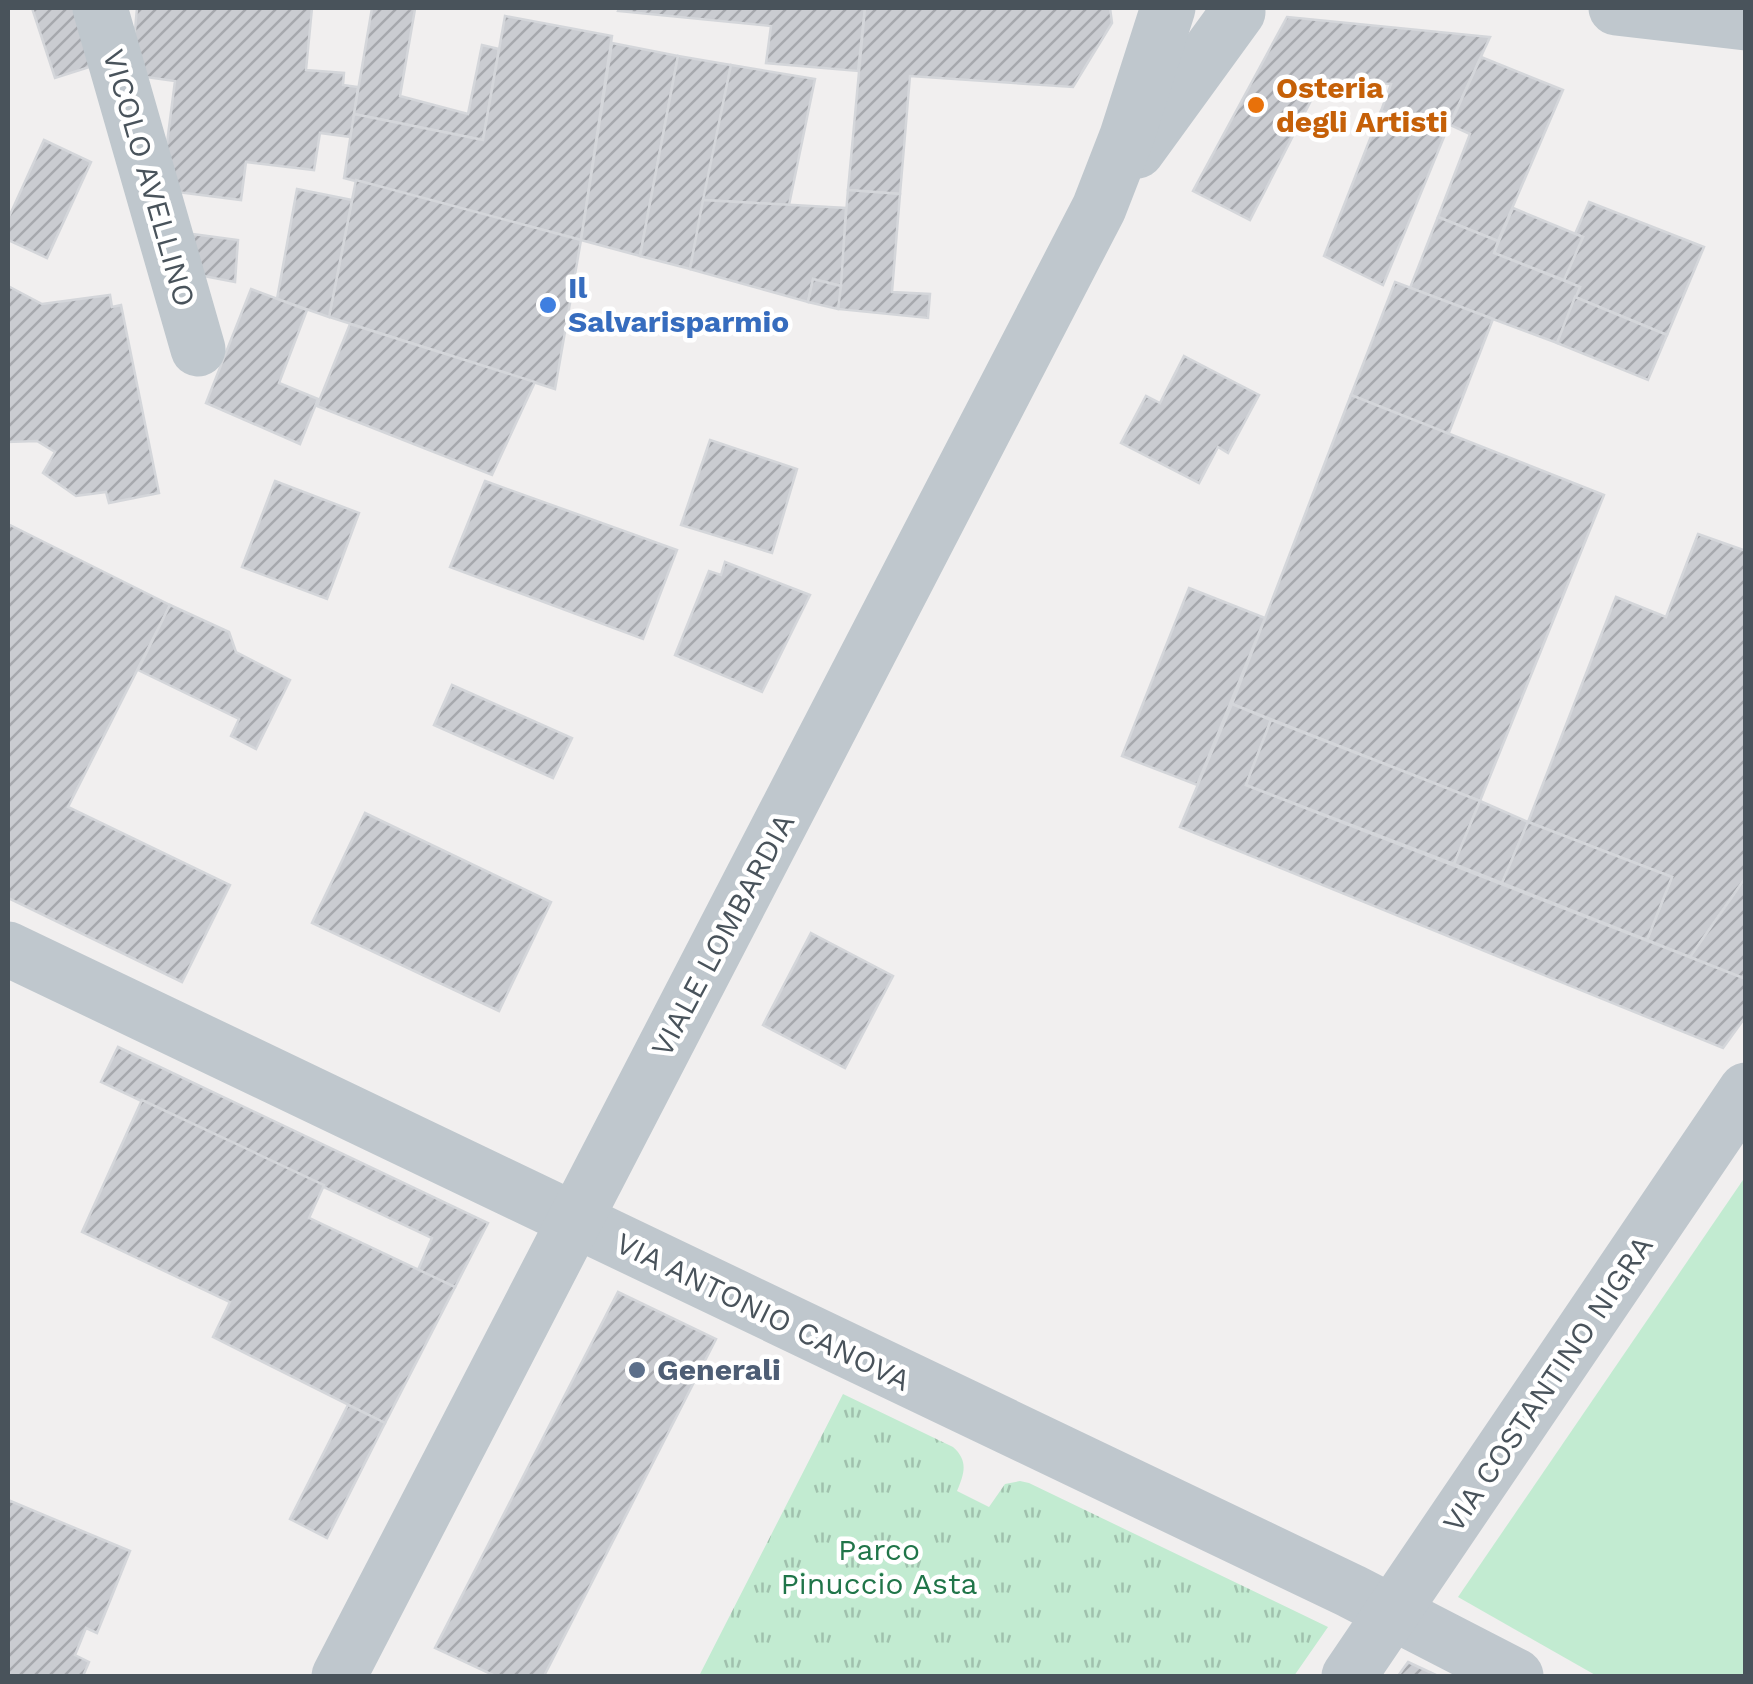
<svg xmlns="http://www.w3.org/2000/svg" width="1753" height="1684" font-family="'Work Sans',sans-serif">
<defs>
<pattern id="park-tufts" width="24" height="20" patternUnits="userSpaceOnUse" patternTransform="scale(2.5)"><rect width="24" height="20" fill="#c2ebd1"/><path d="M3 7l-1-3M5 7V3M7 7l1-3M15 17l-1-3M17 17v-4M19 17l1-3" fill="none" stroke="#a0c1ad"/></pattern>
<pattern id="building-hatch" width="6" height="6" patternUnits="userSpaceOnUse" patternTransform="scale(2.5)"><rect width="6" height="6" fill="#caccd1"/><path d="M-1 1l2-2M0 6l6-6M5 7l2-2" fill="none" stroke="#a6a8ad"/></pattern>
</defs>
<rect width="100%" height="100%" fill="#f1efef"/>
<path fill="#c2ebd1" d="M1745,1177V1676H1597L1458,1597Z"/>
<path fill="url(#park-tufts)" d="M843,1394L953,1447C969,1461 964,1474 957,1491L989,1507L1005,1484L1020,1481L1029,1483L1328,1627L1294,1676H699Z"/>
<g fill="url(#building-hatch)" stroke="#d4d6da" stroke-width="2.5">
<path d="M32,8H81L99,64L55,78Z"/>
<path d="M137,8H312L306,70L344,73L343,85L358,87L351,137L320,133L314,170L246,162L241,200L161,190L175,81L131,75Z"/>
<path d="M372,8L415,9L400,96L468,114L482,45L499,49L483,140L354,114Z"/>
<path d="M619,8H865L858,71L766,63L771,26L618,11Z"/>
<path d="M865,8H1110L1112,23L1073,87L910,76L900,194L848,190Z"/>
<path d="M505,16L612,36L581,240L344,178L354,114L483,140Z"/>
<path d="M1287,17L1490,37L1446,132L1381,111L1391,84L1332,79L1319,85L1250,220L1193,191Z"/>
<path d="M612,43L678,56L640,256L581,240Z"/>
<path d="M678,56L731,65L690,269L640,256Z"/>
<path d="M1481,57L1563,90L1498,241L1438,217L1470,134L1450,125Z"/>
<path d="M731,65L815,79L789,205L703,200Z"/>
<path d="M1381,111L1446,132L1383,285L1324,256Z"/>
<path d="M44,140L91,162L47,258L8,240V219Z"/>
<path d="M356,180L581,240L555,389L329,317Z"/>
<path d="M297,189L352,200L329,317L277,299Z"/>
<path d="M848,190L900,194L892,292L930,294L928,318L838,309Z"/>
<path d="M703,200L846,208L841,286L813,279L808,302L690,269Z"/>
<path d="M1589,202L1704,247L1667,335L1575,297L1580,287L1564,280L1583,237L1575,234Z"/>
<path d="M1513,208L1583,237L1564,280L1494,253Z"/>
<path d="M1438,217L1498,241L1494,253L1580,287L1557,343L1410,288Z"/>
<path d="M185,233L238,240L235,282L198,275Z"/>
<path d="M813,279L841,286L838,309L808,302Z"/>
<path d="M1395,282L1493,319L1448,435L1351,395Z"/>
<path d="M8,286L42,304L110,295L112,307L121,305L159,493L109,503L106,492L76,496L43,473L55,452L37,441L8,442Z"/>
<path d="M251,289L307,310L279,383L318,399L300,444L206,403Z"/>
<path d="M1575,297L1667,335L1648,380L1557,343Z"/>
<path d="M350,324L535,382L492,475L317,406Z"/>
<path d="M1184,356L1259,395L1228,453L1218,447L1199,483L1121,443L1146,396L1160,403Z"/>
<path d="M1351,395L1604,495L1480,801L1232,704Z"/>
<path d="M710,440L797,469L772,553L681,525Z"/>
<path d="M275,481L359,513L327,599L242,567Z"/>
<path d="M485,481L677,550L643,639L450,567Z"/>
<path d="M8,524L170,605L68,807L230,885L182,982L8,898Z"/>
<path d="M1698,534L1746,551V877L1690,957L1647,940L1672,877L1528,822L1616,597L1666,617Z"/>
<path d="M725,562L810,595L762,692L675,655L709,571L721,575Z"/>
<path d="M1189,588L1265,618L1197,785L1122,756Z"/>
<path d="M170,605L229,632L236,652L290,680L256,749L231,736L239,719L138,670Z"/>
<path d="M452,685L572,738L553,778L434,725Z"/>
<path d="M1232,704L1271,720L1246,785L1746,979V1016L1723,1048L1180,827Z"/>
<path d="M1271,720L1480,801L1454,864L1246,785Z"/>
<path d="M1480,801L1528,822L1502,883L1454,864Z"/>
<path d="M365,813L551,902L499,1011L312,923Z"/>
<path d="M1528,822L1672,877L1647,940L1502,883Z"/>
<path d="M1746,877V979L1690,957Z"/>
<path d="M811,933L893,976L845,1068L763,1025Z"/>
<path d="M118,1047L488,1223L455,1287L418,1270L432,1238L101,1082Z"/>
<path d="M142,1100L324,1185L309,1218L455,1287L385,1423L213,1337L230,1302L82,1232Z"/>
<path d="M618,1292L716,1339L544,1676H495L435,1648Z"/>
<path d="M348,1405L385,1423L327,1538L290,1519Z"/>
<path d="M8,1500L130,1551L97,1633L86,1628L75,1655L89,1662L83,1676H8Z"/>
<path d="M1408,1662L1438,1676H1398Z"/>
</g>
<g fill="none" stroke-linecap="round" stroke-linejoin="round">
<g stroke="#bfc7cd" stroke-width="55">
<path d="M100,8L198,349"/>
<path d="M1616,8L1746,23"/>
<path d="M1137,151L1238,12"/>
<path d="M8,949L1351,1591L1516,1676"/>
<path d="M339,1676L1099,208L1127,136L1168,8"/>
<path d="M1349,1676L1746,1090"/>
</g>
</g>
<circle fill="#e8710a" stroke="#fff" stroke-width="4" cx="1256" cy="105" r="10"/>
<circle fill="#3f7fe0" stroke="#fff" stroke-width="4" cx="548" cy="305" r="10"/>
<circle fill="#5c6f8a" stroke="#fff" stroke-width="4" cx="637" cy="1370" r="10"/>
<g text-anchor="middle" stroke-width="9" stroke-linejoin="round" paint-order="stroke">
<g font-size="30" font-weight="bold" fill="#c56008" stroke="#fff" text-anchor="start">
<text x="1276" y="98">Osteria<tspan x="1276" dy="34">degli Artisti</tspan></text>
</g>
<g font-size="30" fill="#49535b" stroke="#fff">
<text transform="translate(149 178) rotate(74)" y="10">VICOLO AVELLINO</text>
<text transform="translate(723 935) rotate(-62)" y="10">VIALE LOMBARDIA</text>
<text transform="translate(763 1312) rotate(26)" y="10">VIA ANTONIO CANOVA</text>
<text transform="translate(1548 1384) rotate(-56)" y="10">VIA COSTANTINO NIGRA</text>
</g>
<g font-size="30" font-weight="bold" fill="#366cbe" stroke="#fff" text-anchor="start">
<text x="568" y="298">Il<tspan x="568" dy="34">Salvarisparmio</tspan></text>
</g>
<g font-size="30" font-weight="bold" fill="#4e5e75" stroke="#fff" text-anchor="start">
<text x="657" y="1380">Generali</text>
</g>
<g font-size="30" fill="#207549" stroke="#fff">
<text x="879" y="1560">Parco<tspan x="879" dy="34">Pinuccio Asta</tspan></text>
</g>
</g>
<rect width="1753" height="1684" fill="none" stroke="#49535b" stroke-width="20"/>
</svg>
